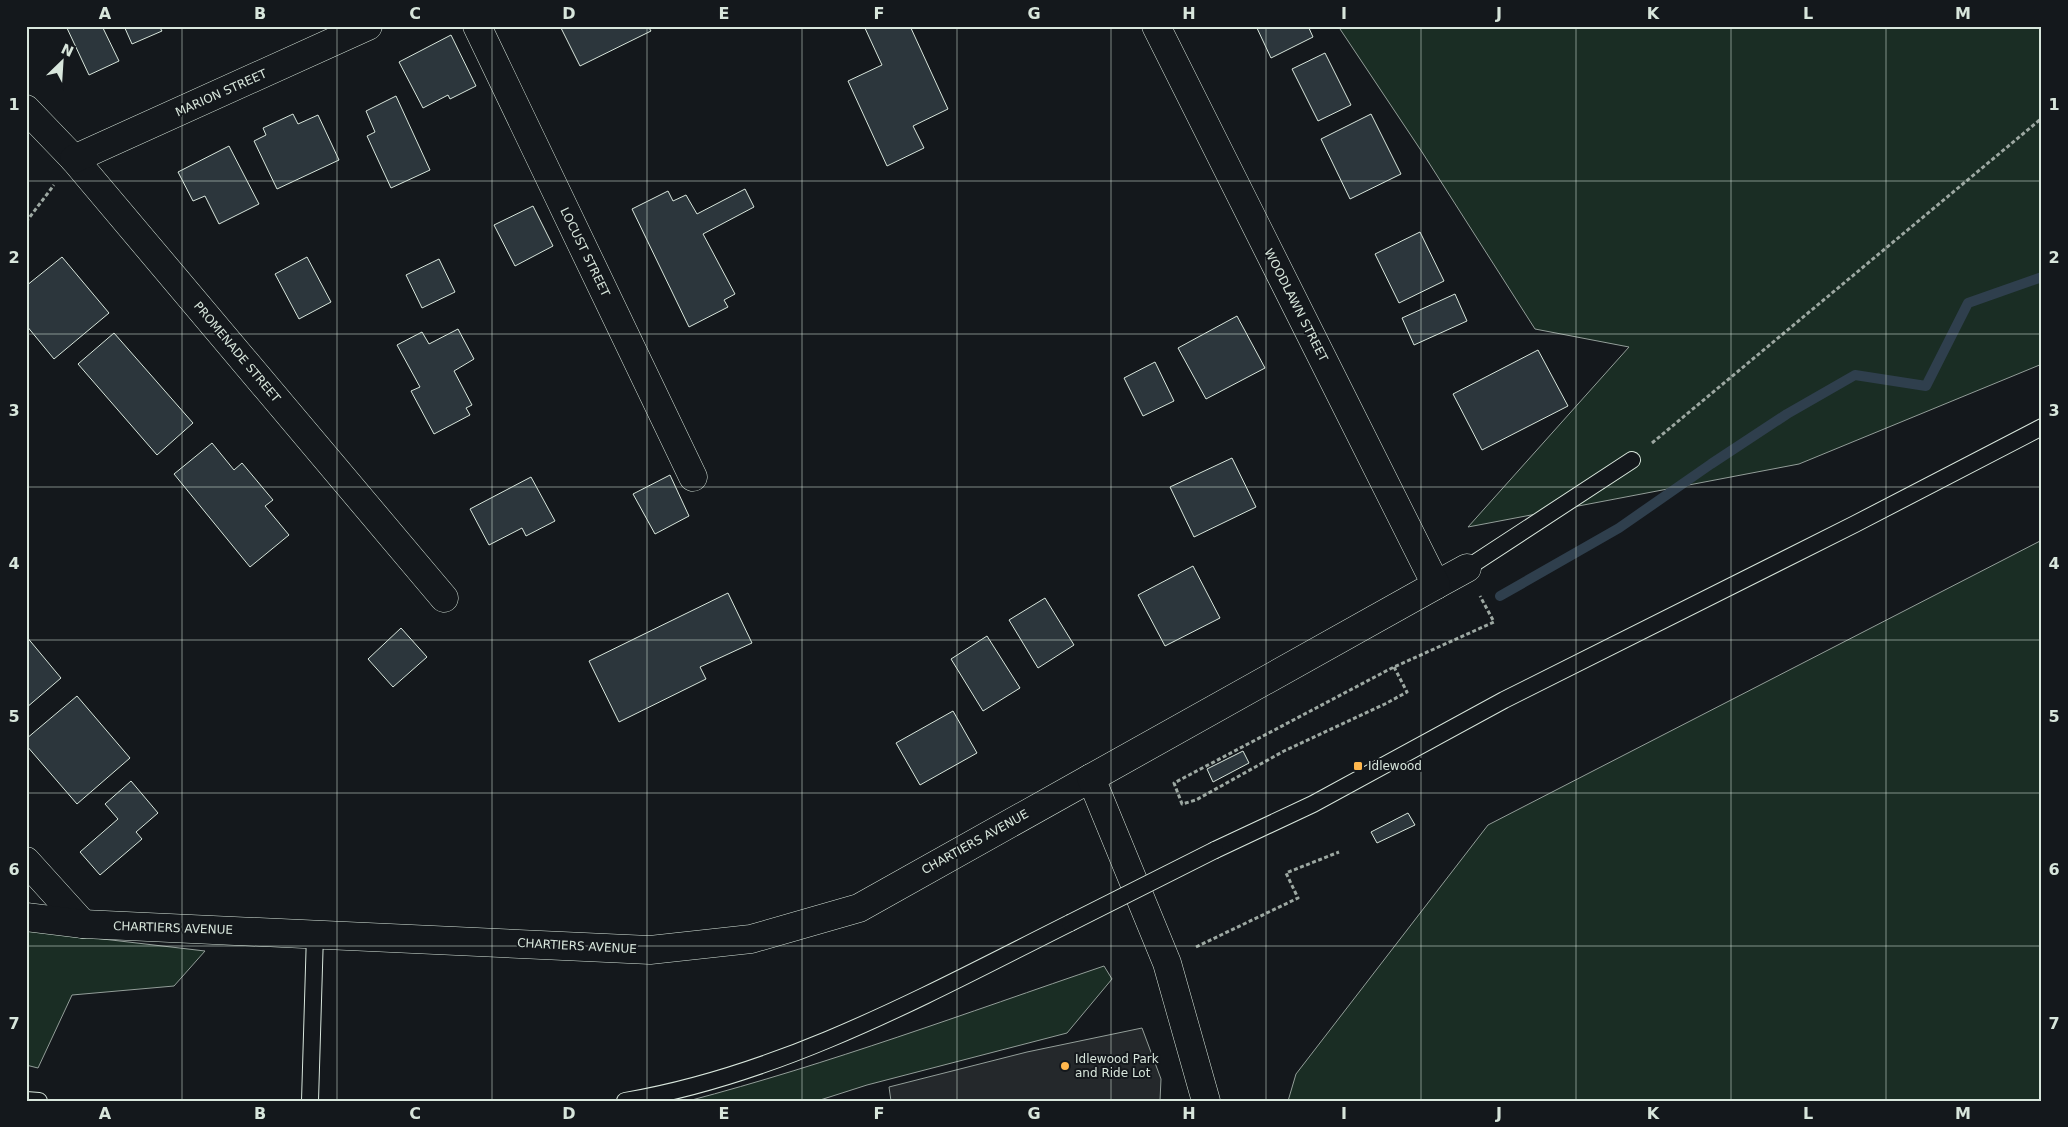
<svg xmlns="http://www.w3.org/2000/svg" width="2068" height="1127" font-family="'DejaVu Sans',sans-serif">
<rect width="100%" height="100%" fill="#14181c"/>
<g fill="#1a2d24" stroke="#939e99">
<path d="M1338,26H2042V364L1799,464L1468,527L1629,347L1535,329L1422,152Z"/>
<path d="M2042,540V1101H1288L1296,1074L1488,825Z"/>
<path d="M26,930L205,951L174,986L72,995L38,1068L26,1065Z"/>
<path d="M1104,966L1112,979L1067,1033L867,1085L817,1101H688C829,1064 966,1013 1104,966Z"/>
</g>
<path fill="#24282b" stroke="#939e99" d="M1142,1028L1161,1079L1160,1101H891L889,1087L1027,1052Z"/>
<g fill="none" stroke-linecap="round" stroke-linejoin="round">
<path stroke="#2f3f4d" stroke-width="10" d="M1500,596L1619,528L1711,464L1787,414L1855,375L1926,386L1968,303L2042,277"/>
</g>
<g fill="#2c363c" stroke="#d8e6dc">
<path d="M66,26H102L119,61L89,75Z"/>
<path d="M124,26H159L162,31L132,44Z"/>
<path d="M560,26H648L651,31L580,66Z"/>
<path d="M864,26H910L948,109L913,126L924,148L887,166L848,81L882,65Z"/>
<path d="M1256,26H1308L1313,37L1271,58Z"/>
<path d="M451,35L476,86L450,99L448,95L423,108L399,62Z"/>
<path d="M1325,53L1351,105L1318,121L1292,69Z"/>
<path d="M396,96L430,170L391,188L367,136L375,132L366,111Z"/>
<path d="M293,114L298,124L318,115L339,160L277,189L254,141L266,135L263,128Z"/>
<path d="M1371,114L1401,174L1350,199L1321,139Z"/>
<path d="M229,146L259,204L219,224L205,196L193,201L178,172Z"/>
<path d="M745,189L754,207L703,234L735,294L724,300L728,307L689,327L632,209L668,191L673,201L686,195L697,214Z"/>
<path d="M533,206L553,246L515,266L494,225Z"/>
<path d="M1420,232L1444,281L1399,303L1375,254Z"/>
<path d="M62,257L109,313L54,359L26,325V286Z"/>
<path d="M307,257L331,302L299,319L275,274Z"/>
<path d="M439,259L455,292L422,308L406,275Z"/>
<path d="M1455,294L1467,321L1414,345L1402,318Z"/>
<path d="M1237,316L1265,368L1206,399L1178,348Z"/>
<path d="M458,329L474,359L454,371L472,405L466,408L470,415L434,434L411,391L420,387L397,345L422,332L429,344Z"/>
<path d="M114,333L193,423L157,455L78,364Z"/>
<path d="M1538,350L1568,406L1482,450L1453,394Z"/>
<path d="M1155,362L1174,401L1143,416L1124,378Z"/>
<path d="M212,443L234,470L242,463L273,500L265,506L289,535L250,567L174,474Z"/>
<path d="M1232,458L1256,507L1194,537L1170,487Z"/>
<path d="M670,475L689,516L655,534L633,494Z"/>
<path d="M531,477L555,521L526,536L522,528L489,545L470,509Z"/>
<path d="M1193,566L1220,618L1165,646L1138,595Z"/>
<path d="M728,593L752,643L700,667L706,679L619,722L589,661Z"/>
<path d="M1045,598L1074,645L1038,668L1009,620Z"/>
<path d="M401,628L427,657L393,687L368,659Z"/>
<path d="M26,636L61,678L26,708Z"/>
<path d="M987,636L1020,688L983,711L951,659Z"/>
<path d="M77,696L130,758L77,804L26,745V739Z"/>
<path d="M953,711L977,753L920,785L896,743Z"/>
<path d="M1243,751L1249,763L1213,782L1207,769Z"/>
<path d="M131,781L158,813L136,832L142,839L100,875L80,852L118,819L105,804Z"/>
<path d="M1408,813L1415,825L1377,843L1371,832Z"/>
</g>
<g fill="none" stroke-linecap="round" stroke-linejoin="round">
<g stroke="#d8e6dc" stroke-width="18">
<g id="service">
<path d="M1467,568L1632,460"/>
<path d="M1215,850L1313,804L1504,700L1855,524L2042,427"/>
<path d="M26,1100L39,1101"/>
<path d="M310,1101L315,934"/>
<path d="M625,1101C784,1074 928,994 1070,923"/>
</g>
</g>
<g stroke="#d8e6dc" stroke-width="29">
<g id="minor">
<path d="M477,26L693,477"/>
<path d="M26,109L74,159L444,598"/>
<path d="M74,159L368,26"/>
<path d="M1436,585L1467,568"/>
<path d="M26,861L83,924"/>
<path d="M26,917L83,924L650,950L751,939L859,908L1091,778"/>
</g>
</g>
<g stroke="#d8e6dc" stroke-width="29">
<path id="tertiary" d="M1156,26L1436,585L1091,778L1167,963L1206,1101"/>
</g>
<g stroke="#9da8a2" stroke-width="3" stroke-dasharray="4 2.5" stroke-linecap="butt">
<path d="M26,222L54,185"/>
<path d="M1652,443L2042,118"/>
<path d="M1394,667L1407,692L1385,704L1284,751L1196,800L1182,804L1174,783L1388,670L1394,667L1494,622L1480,596"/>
<path d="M1196,947L1298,898L1286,873L1339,852"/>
</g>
<use href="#service" stroke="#14181c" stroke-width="16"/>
<use href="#minor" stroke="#14181c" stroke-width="28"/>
<use href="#tertiary" stroke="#14181c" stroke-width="28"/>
<g stroke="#d8e6dc" stroke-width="18" stroke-linecap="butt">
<path id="service-bridge" d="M1070,923L1215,850"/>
</g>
<use href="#service-bridge" stroke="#14181c" stroke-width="16"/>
</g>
<path fill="none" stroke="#d8e6dc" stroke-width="1" stroke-opacity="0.55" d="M182,26V1101M337,26V1101M492,26V1101M647,26V1101M802,26V1101M957,26V1101M1111,26V1101M1266,26V1101M1421,26V1101M1576,26V1101M1731,26V1101M1886,26V1101M26,181H2042M26,334H2042M26,487H2042M26,640H2042M26,793H2042M26,946H2042"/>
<g fill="#ffb74d" stroke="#14181c" stroke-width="2">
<rect x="1353" y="761" width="10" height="10" rx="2.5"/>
<circle cx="1065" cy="1066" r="5"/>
</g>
<g text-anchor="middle" stroke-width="4" stroke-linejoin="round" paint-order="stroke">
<g font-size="12" fill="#d8e6dc" stroke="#14181c">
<text transform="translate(221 93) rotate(-24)" y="4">MARION STREET</text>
<text transform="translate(585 252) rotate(64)" y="4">LOCUST STREET</text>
<text transform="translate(1296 305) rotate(63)" y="4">WOODLAWN STREET</text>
<text transform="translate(237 352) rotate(50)" y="4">PROMENADE STREET</text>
<text transform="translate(975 842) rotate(-29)" y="4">CHARTIERS AVENUE</text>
<text transform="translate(173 928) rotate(2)" y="4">CHARTIERS AVENUE</text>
<text transform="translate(577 946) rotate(3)" y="4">CHARTIERS AVENUE</text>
</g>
<g font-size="12" fill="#d8e6dc" stroke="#14181c" text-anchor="start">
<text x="1368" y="770">Idlewood</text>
<text x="1075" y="1063">Idlewood Park<tspan x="1075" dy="14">and Ride Lot</tspan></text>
</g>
</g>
<rect width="2068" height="1127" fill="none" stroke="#14181c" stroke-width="55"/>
<g transform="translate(62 62) rotate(25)" stroke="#14181c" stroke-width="4" paint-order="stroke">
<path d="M0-4L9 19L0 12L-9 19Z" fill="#d8e6dc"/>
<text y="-8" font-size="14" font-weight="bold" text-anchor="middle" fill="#d8e6dc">N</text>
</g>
<rect x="28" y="28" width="2012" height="1072" fill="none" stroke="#d8e6dc" stroke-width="2"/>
<g font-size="16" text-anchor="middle" font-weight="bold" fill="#d8e6dc">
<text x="105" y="19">A</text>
<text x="260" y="19">B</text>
<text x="415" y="19">C</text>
<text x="569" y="19">D</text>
<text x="724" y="19">E</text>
<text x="879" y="19">F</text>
<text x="1034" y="19">G</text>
<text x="1189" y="19">H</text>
<text x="1344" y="19">I</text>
<text x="1499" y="19">J</text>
<text x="1653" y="19">K</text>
<text x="1808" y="19">L</text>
<text x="1963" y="19">M</text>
<text x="14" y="110">1</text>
<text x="2054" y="110">1</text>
<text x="14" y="263">2</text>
<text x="2054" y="263">2</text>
<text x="14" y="416">3</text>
<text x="2054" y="416">3</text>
<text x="14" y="569">4</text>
<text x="2054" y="569">4</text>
<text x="14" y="722">5</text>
<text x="2054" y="722">5</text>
<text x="14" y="875">6</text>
<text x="2054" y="875">6</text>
<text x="14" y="1029">7</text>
<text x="2054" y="1029">7</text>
<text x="105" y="1119">A</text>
<text x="260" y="1119">B</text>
<text x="415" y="1119">C</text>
<text x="569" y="1119">D</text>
<text x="724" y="1119">E</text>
<text x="879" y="1119">F</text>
<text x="1034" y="1119">G</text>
<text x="1189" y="1119">H</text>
<text x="1344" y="1119">I</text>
<text x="1499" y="1119">J</text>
<text x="1653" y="1119">K</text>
<text x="1808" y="1119">L</text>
<text x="1963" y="1119">M</text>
</g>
</svg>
